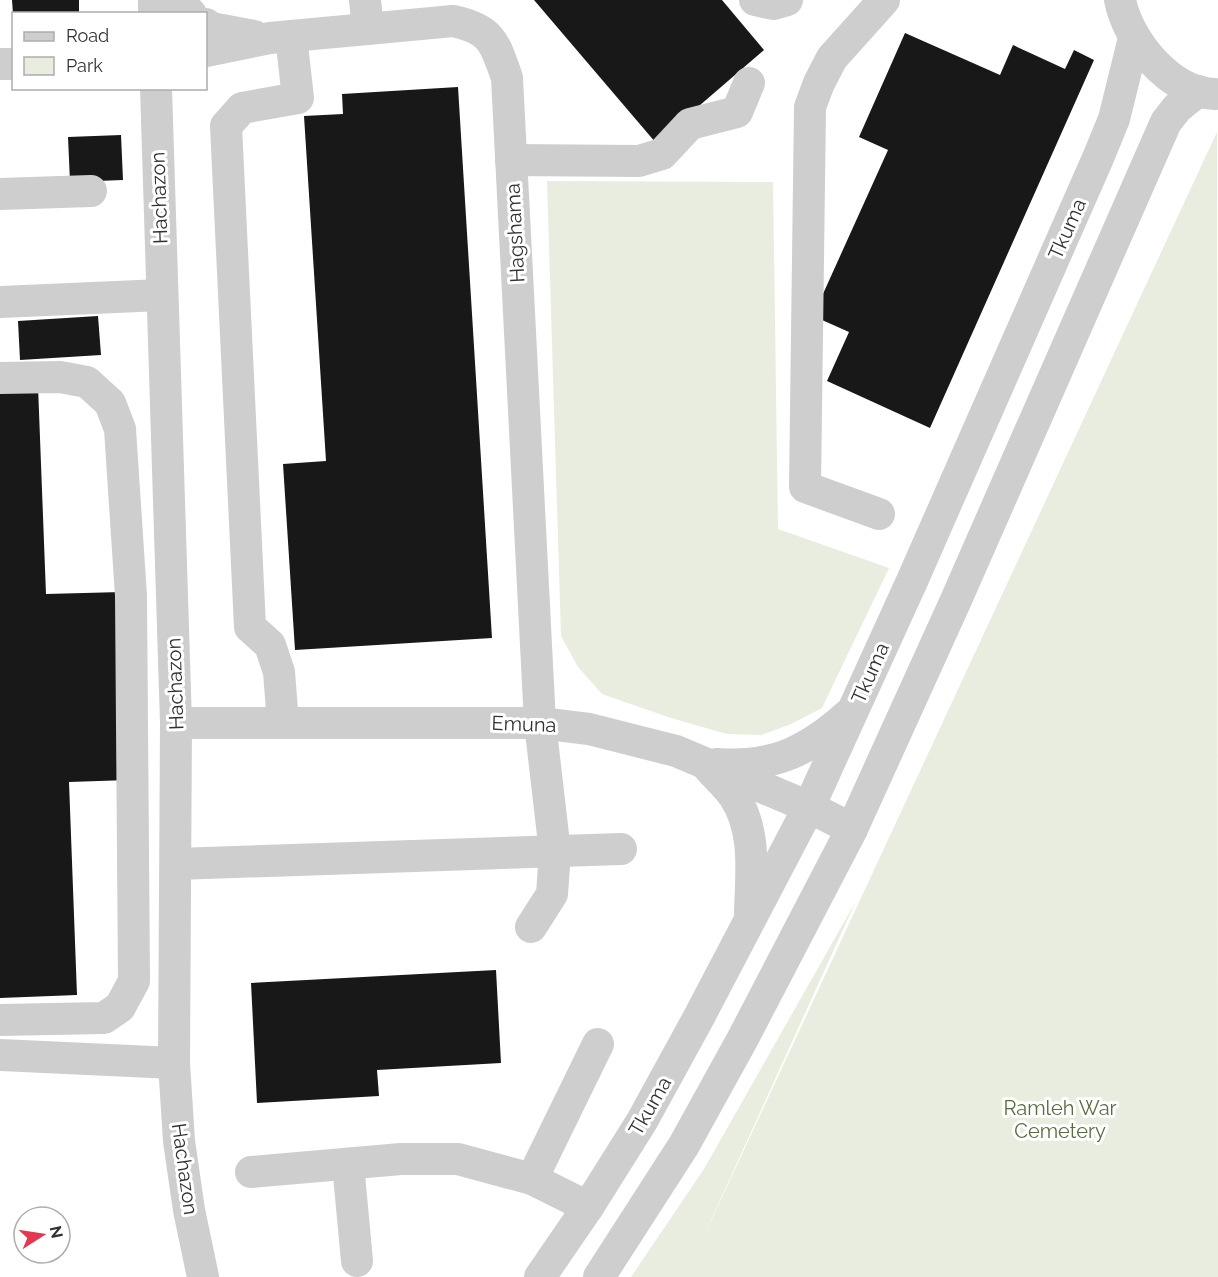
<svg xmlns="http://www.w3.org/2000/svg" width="1218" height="1277" font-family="Raleway,sans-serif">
<rect width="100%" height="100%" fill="#fff"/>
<g fill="#e8eddf">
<path d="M1217,132L1218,1277H631L704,1169L856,901L696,1253Z"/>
<path d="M547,181L773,182L778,529L889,568L822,708L791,724L761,735L727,734L671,718L602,694L578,667L561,636Z"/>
</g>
<g fill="#181818">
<path d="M12,0H79V13L13,14Z"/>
<path d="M534,0H722L764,50L656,143Z"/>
<path d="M905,33L1000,75L1013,45L1065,69L1074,50L1094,60L930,428L827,381L849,332L813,316L888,150L859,137Z"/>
<path d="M458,87L492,638L295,650L283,464L326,461L304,116L343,114L342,94Z"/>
<path d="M121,135L123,180L70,182L68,137Z"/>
<path d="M98,316L101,355L20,360L18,321Z"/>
<path d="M38,386L46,594L122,592L129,780L69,782L77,995L0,998V387Z"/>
<path d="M496,970L501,1063L377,1070L379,1096L257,1103L251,983Z"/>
</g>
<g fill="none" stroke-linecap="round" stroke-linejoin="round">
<g stroke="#cecece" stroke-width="32">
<path d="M154,0V14"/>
<path d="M177,0L191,14"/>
<path d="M365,0L368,29"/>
<path d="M755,0L773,4L787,0"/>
<path d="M1120,0C1128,41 1170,93 1215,94"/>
<path d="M206,24L211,28L254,36"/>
<path d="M206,51L270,38L453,21C492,29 495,43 507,78L540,723L555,852L552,894L531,927"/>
<path d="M0,64H14"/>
<path d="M156,88L176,723L174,1063L179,1141L189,1210L203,1277"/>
<path d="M511,160L639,161L662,154L690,124L737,112L749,83"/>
<path d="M0,194L91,191"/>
<path d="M0,302L162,295"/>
<path d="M0,378L60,377L87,382L110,403L120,429L131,596L134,981L120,1007L104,1018L0,1020"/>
<path d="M879,514L805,487L810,107L819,83L832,58L884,0"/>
<path d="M176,723H540L589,729L676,751L809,807L852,829"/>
<path d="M283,723L279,672L270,645L250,627L226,126L242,108L298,98L291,36"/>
<path d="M717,764C773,768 808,751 848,715"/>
<path d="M709,768C717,777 727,786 734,796C757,831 751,873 750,912"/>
<path d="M176,864L621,849"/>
<path d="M0,1055L174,1063"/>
<path d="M348,1164L357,1261"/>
<path d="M251,1172L401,1159H458L532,1179L588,1207"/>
<path d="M532,1179L598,1044"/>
<path d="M540,1277L588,1207L642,1121L699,1017L809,807L912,581L1098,158L1114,119L1134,38"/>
<path d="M599,1277L684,1145L742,1040L852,829L956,600L1166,122L1177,108L1198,91"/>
</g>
</g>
<g text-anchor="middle" stroke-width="6" stroke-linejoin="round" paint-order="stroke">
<g font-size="20" fill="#313131" stroke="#fff">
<text transform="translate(159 198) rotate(-92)" y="7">Hachazon</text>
<text transform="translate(1067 229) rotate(-66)" y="7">Tkuma</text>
<text transform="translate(515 233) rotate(-93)" y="7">Hagshama</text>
<text transform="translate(870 673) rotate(-66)" y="7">Tkuma</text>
<text transform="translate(175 684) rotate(-92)" y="7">Hachazon</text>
<text transform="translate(524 724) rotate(2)" y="7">Emuna</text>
<text transform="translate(650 1106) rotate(-60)" y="7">Tkuma</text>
<text transform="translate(185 1169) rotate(82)" y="7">Hachazon</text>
</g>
<g font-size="20" fill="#576d3e" stroke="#fff">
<text x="1060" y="1115">Ramleh War<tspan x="1060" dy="23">Cemetery</tspan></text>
</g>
</g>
<rect x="12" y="12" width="195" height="78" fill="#ffffff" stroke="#adadad" stroke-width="1.5"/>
<rect x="24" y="32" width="30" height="9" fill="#cecece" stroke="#adadad" stroke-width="1.5"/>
<text x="66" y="42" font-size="18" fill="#313131">Road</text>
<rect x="24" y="57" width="30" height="18" fill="#e8eddf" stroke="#adadad" stroke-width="1.5"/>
<text x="66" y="72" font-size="18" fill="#313131">Park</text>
<g transform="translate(42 1235) rotate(78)"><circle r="28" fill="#ffffff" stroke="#adadad" stroke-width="1.5"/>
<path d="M0-4.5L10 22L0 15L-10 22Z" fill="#e43751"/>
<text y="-9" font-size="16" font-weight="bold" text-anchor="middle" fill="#313131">N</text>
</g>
</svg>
